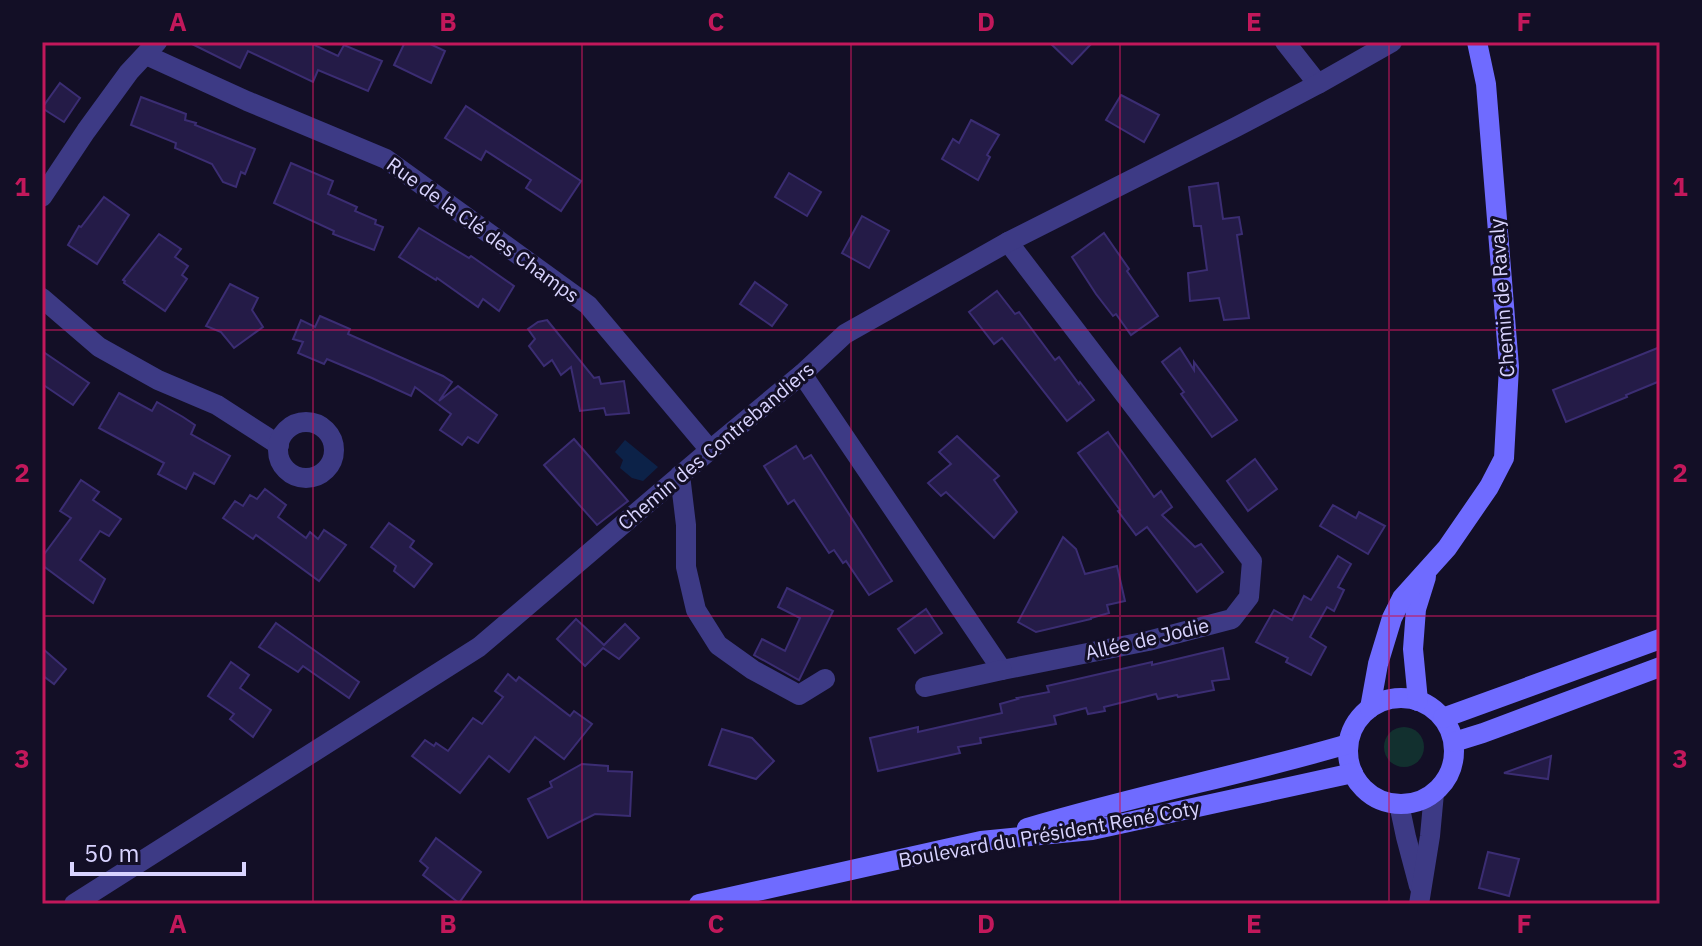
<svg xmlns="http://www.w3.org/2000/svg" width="1702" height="946" font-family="'IBM Plex Sans',sans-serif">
<rect width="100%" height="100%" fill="#130f26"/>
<circle fill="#12302f" cx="1404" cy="747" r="20"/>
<path fill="#0c2248" d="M625,440L658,467L643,481L632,478L620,468L623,460L615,452Z"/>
<g fill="#241b47" stroke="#3b2d73" stroke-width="2">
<path d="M188,42H308L338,56L344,45L382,61L368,91L318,70L313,82L248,51L240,68Z"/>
<path d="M405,42H426L445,51L431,83L394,65Z"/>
<path d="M1049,42H1093L1072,64Z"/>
<path d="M60,83L80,98L64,122L42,108Z"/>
<path d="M1121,95L1159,115L1144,142L1106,120Z"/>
<path d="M141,97L186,114L185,120L196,123L195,125L255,149L245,174L241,172L236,187L223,182L212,164L175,148L176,143L131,125Z"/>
<path d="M466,106L581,181L561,211L526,188L531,180L486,151L481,160L445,138Z"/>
<path d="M971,120L999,135L987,155L990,157L978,180L942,159L953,139L959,143Z"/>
<path d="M291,163L333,181L328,194L357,207L355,211L376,220L375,224L383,227L374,250L333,234L334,231L274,203Z"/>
<path d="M789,173L821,192L807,216L775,197Z"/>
<path d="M1218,183L1223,219L1239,217L1242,234L1237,235L1249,318L1224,320L1219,298L1190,301L1188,273L1207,270L1201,226H1194L1189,187Z"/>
<path d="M104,197L129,215L97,264L68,245L79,226L81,227Z"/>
<path d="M862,216L889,231L869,268L842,253Z"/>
<path d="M419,228L469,258L471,256L514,286L499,311L483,299L478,307L437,278L436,280L399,257Z"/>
<path d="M1104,233L1129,269L1127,271L1158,316L1131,335L1116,314L1113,316L1096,294L1072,257Z"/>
<path d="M159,234L181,249L175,257L188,266L182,275L187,279L165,311L124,283L125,281L123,280Z"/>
<path d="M755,282L787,305L772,326L740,304Z"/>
<path d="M230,284L258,298L252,310L263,327L234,348L221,332L206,326Z"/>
<path d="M997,291L1015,314L1019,312L1055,360L1059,357L1079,384L1080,382L1094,400L1067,421L1002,338L994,344L969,312Z"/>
<path d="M320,316L350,329L348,334L443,376L452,382L439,401L458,386L497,415L478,443L468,437L462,445L440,430L451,414L415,387L411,396L372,378L327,359L324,364L298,353L303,342L293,339L301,320L315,327Z"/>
<path d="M547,320L594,378L599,377L601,384L624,381L629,413L606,415L604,408L580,411L571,367L561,375L552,360L544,366L529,346L535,339L528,329L538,322Z"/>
<path d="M1660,347V381L1626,395L1627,397L1566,422L1553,390Z"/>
<path d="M1180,348L1194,370V362L1237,420L1212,437L1181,394L1184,392L1162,362Z"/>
<path d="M42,351L89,383L73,405L42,384Z"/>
<path d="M119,393L152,411L157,402L183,417L195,425L191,434L230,456L214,484L194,473L186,489L158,474L164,463L99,428Z"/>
<path d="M1108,432L1154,497L1161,491L1172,507L1162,515L1195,547L1201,544L1223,572L1197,592L1147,527L1136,535L1118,511L1120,510L1078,453Z"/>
<path d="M957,436L999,476L994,480L1017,512L994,538L946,492L941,496L928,483L951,464L939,452Z"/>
<path d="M574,439L628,501L597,525L544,465Z"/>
<path d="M796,446L804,459L811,455L892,581L869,595L846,561L843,563L834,550L829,553L794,500L788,504L764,466Z"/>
<path d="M1255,459L1277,489L1248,511L1227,481Z"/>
<path d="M81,480L99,492L93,500L121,519L109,536L100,531L80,560L105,579L93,603L42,565V557L71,518L60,511Z"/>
<path d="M265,489L286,505L278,517L306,538L310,532L318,539L324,530L346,545L319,581L256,535L253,539L223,518L235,501L243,506L250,495L257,499Z"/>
<path d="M1333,505L1356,518L1359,512L1385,526L1368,554L1320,526Z"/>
<path d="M389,523L414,541L410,547L432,564L414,587L394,571L396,566L371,547Z"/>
<path d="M1063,537L1076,549L1085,574L1117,566L1125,601L1107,605L1109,613L1091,618V619L1036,632L1018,622Z"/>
<path d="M1338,556L1351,564L1338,587L1344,590L1334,611L1327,607L1310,637L1326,647L1311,675L1286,662L1288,658L1256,642L1274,610L1292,620L1304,596L1311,600Z"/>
<path d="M787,588L833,611L799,680L754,655L762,639L785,651L800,618L778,607Z"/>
<path d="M926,609L942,633L915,653L898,629Z"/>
<path d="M576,619L604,645L625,624L639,638L619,659L603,648L585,666L557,639Z"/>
<path d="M276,623L359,682L349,698L303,666L298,672L259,647Z"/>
<path d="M42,648L66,669L54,684L42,675Z"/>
<path d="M1223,648L1229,679L1212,681L1214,690L1178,697L1177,695L1158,699L1156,694L1104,707L1105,711L1088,714L1086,708L1054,716L1056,724L980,738L981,743L958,747L960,753L878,771L870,738L918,727V732L1002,713L1000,704L1018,699L1017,698L1049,692L1047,686L1152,662V665Z"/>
<path d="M231,662L249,675L240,688L271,710L253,737L230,719L234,714L208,696Z"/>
<path d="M508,674L516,681L519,677L570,716L574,711L592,724L564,759L535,737L509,772L489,756L460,793L412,756L425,740L434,746L436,743L448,751L473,718L482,724L503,697L495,691Z"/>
<path d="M722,729L752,738L774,761L756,779L709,765Z"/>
<path d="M1551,756L1548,779L1504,773Z"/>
<path d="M582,764L608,766V771L632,772L630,816L595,814L548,838L528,799L552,787L550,782Z"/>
<path d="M436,838L481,872L459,903L423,875L428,868L420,861Z"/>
<path d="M1488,852L1519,859L1509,896L1479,888Z"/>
</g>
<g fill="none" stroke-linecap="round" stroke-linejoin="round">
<g stroke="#3d3a85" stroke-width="20">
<path d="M1285,42L1318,84"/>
<path d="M146,55L247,101L386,159L588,305L710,450"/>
<path d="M42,197L86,131L129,72L157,42"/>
<path d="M42,298L99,347L158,380L217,405L279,445"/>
<path d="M802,374L1002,670L1148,641L1232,619L1249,597L1252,561L1008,242"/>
<circle cx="306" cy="450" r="28"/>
<path d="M680,475L686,525V567L696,610L718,645L753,670L799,695L825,679"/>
<path d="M925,687L1002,670"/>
<path d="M1399,804L1406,837L1419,886"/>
<path d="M74,904L479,647L710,450L802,374L845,334L1008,242L1236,127L1318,84L1392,42"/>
<path d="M1419,904L1430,836L1434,793"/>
</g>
<g stroke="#6f6bff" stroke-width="20">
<circle cx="1401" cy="751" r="53"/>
<path d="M1418,701L1413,649L1416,609L1426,577"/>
<path d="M1370,708L1378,664L1392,618L1402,598L1447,548L1489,487L1504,458L1509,367L1486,84L1477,42"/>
<path d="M1443,718L1660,639"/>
<path d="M1454,742L1483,733L1660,667"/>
<path d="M1027,828C1133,796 1242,775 1348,744"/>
<path d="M699,904L981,841L1092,830L1353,773"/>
</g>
</g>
<path fill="none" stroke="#c2185b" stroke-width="2" stroke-opacity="0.55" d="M313,42V904M582,42V904M851,42V904M1120,42V904M1389,42V904M42,330H1660M42,616H1660"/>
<g text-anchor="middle" stroke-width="6" stroke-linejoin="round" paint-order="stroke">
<g font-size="20" fill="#d9d4ff" stroke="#130f26">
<text transform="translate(483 230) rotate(36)" y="7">Rue de la Clé des Champs</text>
<text transform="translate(1502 298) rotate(-94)" y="7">Chemin de Ravaly</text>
<text transform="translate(716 446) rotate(-40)" y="7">Chemin des Contrebandiers</text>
<text transform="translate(1147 639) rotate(-13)" y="7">Allée de Jodie</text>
<text transform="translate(1049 834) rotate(-10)" y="7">Boulevard du Président René Coty</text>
</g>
</g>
<rect width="1702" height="946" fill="none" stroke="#130f26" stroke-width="88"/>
<path d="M72 862v12h172v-12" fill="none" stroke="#d9d4ff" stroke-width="4"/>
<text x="84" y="862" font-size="24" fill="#d9d4ff" stroke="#130f26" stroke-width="6" paint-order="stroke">50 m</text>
<rect x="44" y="44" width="1614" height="858" fill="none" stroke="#c2185b" stroke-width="3"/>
<g font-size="26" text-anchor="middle" font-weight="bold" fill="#c2185b">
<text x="178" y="31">A</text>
<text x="448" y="31">B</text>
<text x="716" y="31">C</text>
<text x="986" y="31">D</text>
<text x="1254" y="31">E</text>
<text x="1524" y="31">F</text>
<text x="22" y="196">1</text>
<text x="1680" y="196">1</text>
<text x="22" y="482">2</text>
<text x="1680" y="482">2</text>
<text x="22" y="768">3</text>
<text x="1680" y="768">3</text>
<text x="178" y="933">A</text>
<text x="448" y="933">B</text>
<text x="716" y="933">C</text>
<text x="986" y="933">D</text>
<text x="1254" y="933">E</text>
<text x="1524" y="933">F</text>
</g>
</svg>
